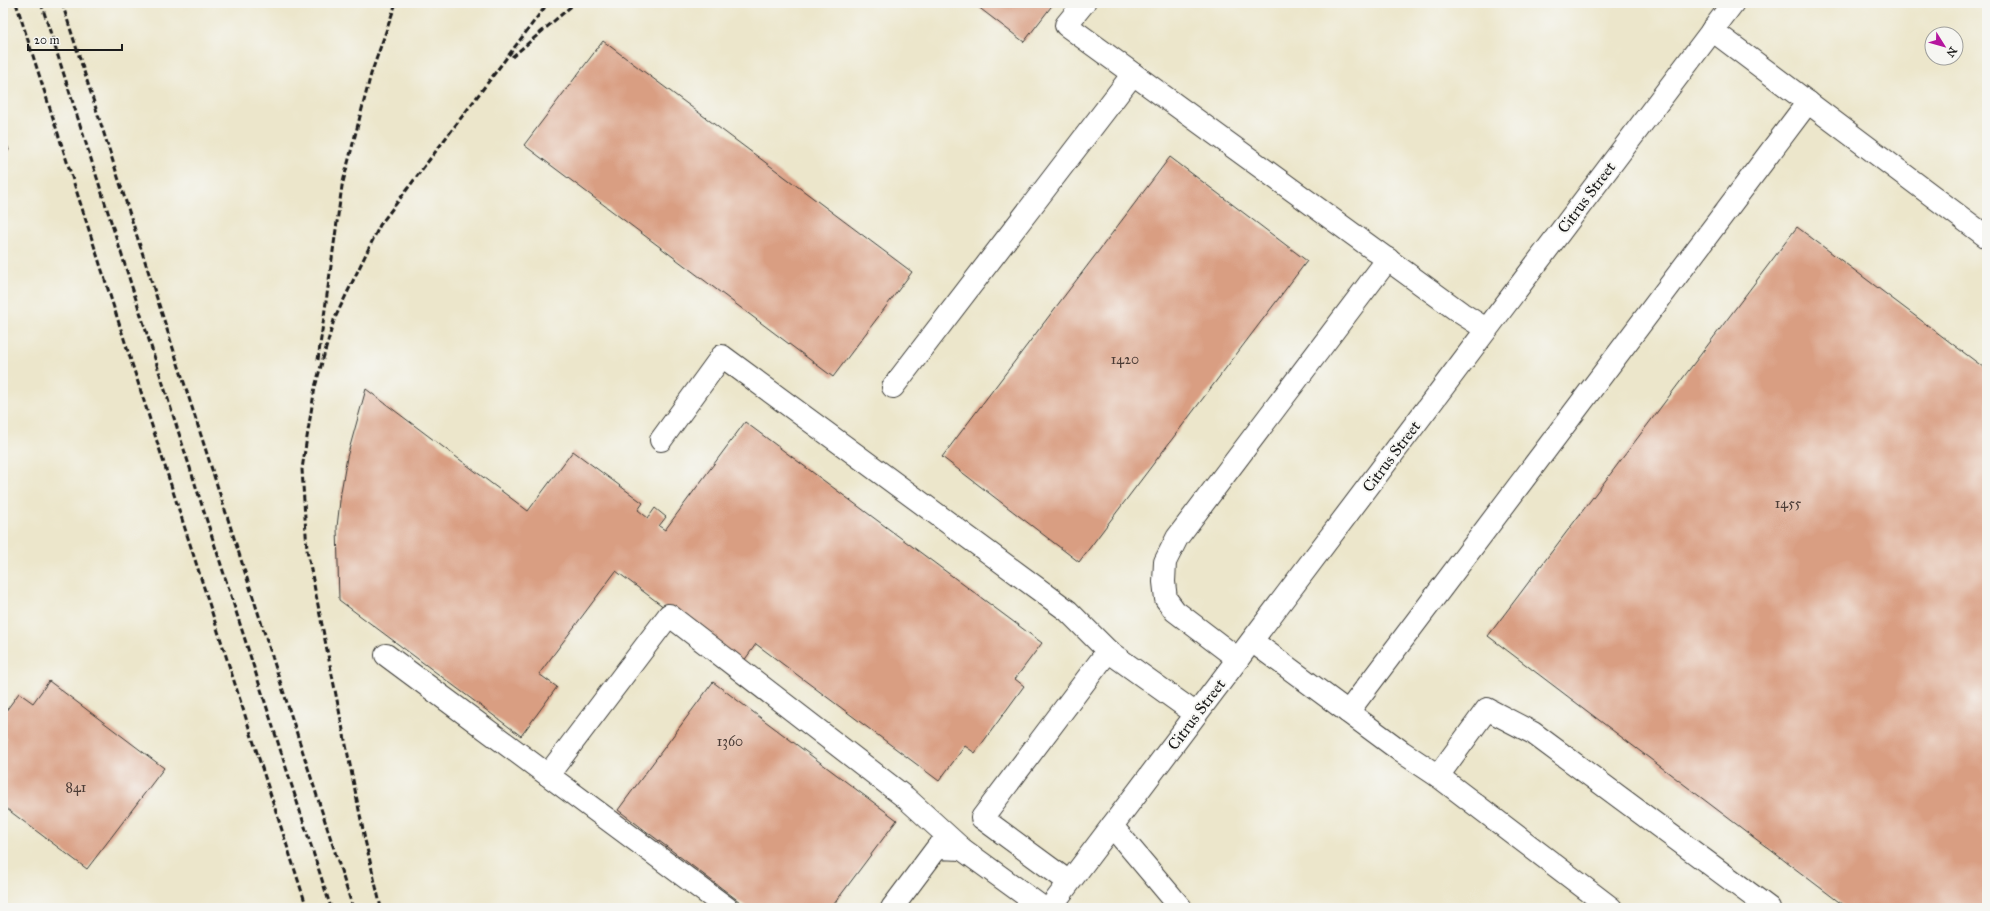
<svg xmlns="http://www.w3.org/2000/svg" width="1990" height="911" font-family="'IM FELL Great Primer',serif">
<rect width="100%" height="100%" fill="#f6f6f2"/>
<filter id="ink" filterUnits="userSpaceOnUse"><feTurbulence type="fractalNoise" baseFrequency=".025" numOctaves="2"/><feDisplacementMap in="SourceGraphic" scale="8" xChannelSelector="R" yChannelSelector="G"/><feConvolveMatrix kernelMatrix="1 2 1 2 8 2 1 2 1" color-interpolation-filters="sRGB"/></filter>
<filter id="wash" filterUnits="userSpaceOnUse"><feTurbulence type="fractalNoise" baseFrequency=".012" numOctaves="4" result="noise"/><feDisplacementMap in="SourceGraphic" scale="16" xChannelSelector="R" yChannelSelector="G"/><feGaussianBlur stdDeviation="0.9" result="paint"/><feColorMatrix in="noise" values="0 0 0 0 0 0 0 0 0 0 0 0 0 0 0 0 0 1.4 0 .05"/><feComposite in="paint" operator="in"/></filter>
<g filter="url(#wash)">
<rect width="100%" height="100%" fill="#ece6cb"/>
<g id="blocks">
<g fill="#d99e82">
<path d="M973,3H1054L1024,42Z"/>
<path d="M603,41L912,272L833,377L524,145Z"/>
<path d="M3,134L9,150L3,157Z"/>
<path d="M1170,157L1307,261L1079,562L942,457Z"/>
<path d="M1797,227L1987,370V908H1847L1488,636Z"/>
<path d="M366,389L528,511L573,451L643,503L638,510L648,518L655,508L666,517L659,526L665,530L745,422L1042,643L1015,679L1024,686L975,753L965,746L939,781L756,644L741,665L616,571L539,674L557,687L521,736L339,600L337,527L341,492L347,457Z"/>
<path d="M49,681L164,768L87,869L3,806V743L7,738L3,735V715L19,693L33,703Z"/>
<path d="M713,682L897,820L831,908H748L618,810Z"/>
</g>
</g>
</g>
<g filter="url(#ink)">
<use href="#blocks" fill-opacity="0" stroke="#3b3a36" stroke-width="1"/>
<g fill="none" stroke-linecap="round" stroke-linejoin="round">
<g stroke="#3b3a36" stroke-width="24">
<g id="minor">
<path d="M1084,3L1066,25L1461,313L1486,329"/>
<path d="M1712,30L1987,237"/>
<path d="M893,387L1133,74"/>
<path d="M661,440L722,356L1068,611L1108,651"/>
<path d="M1252,641L1402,752L1438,776L1487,709L1533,733L1769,908"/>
<path d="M386,655L727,908"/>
<path d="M1238,659L1175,611L1166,599L1164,582L1165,562L1177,538L1388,259"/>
<path d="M1348,712L1808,102"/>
<path d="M548,775L669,615L906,798L962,849L1043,908"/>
<path d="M1438,776L1611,908"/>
<path d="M1112,826L1181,908"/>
<path d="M1069,882L982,818L1108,651L1196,714"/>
<path d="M892,908L937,848L962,849"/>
<path d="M1050,908L1733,3"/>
</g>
</g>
<use href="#minor" stroke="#fff" stroke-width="22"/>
<g stroke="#1c1c1c" stroke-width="3" stroke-dasharray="6 3" stroke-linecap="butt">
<path d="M16,3L307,908"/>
<path d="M41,3L331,908"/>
<path d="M62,3L353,908"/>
<path d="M512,57L575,3"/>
<path d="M318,360L342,186L371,74L396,3"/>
<path d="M381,908L365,840L307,550L302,469L315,387L334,320L380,225L548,3"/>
</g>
</g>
</g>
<g text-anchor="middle" stroke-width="4" stroke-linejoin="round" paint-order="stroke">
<g font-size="14" fill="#4b3c36">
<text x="1125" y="364">1420</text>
<text x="1788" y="508">1455</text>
<text x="730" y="746">1360</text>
<text x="76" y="792">841</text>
</g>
<g font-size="16" fill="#1c1c1c" stroke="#f6f6f2">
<text transform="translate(1586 197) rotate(-53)" y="6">Citrus Street</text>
<text transform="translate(1391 456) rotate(-53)" y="6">Citrus Street</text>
<text transform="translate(1196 714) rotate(-53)" y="6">Citrus Street</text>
</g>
</g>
<rect width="1990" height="911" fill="none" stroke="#f6f6f2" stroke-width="16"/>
<g transform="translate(1944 46) rotate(127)"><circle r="19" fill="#f6f6f2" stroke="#9f9f9c"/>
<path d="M0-3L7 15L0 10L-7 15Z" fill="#b5179e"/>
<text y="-6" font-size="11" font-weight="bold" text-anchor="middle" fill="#1c1c1c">N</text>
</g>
<path d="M28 44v6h94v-6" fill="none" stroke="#1c1c1c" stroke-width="2"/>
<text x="34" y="44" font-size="12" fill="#1c1c1c" stroke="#f6f6f2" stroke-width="3" paint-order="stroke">20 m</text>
</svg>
